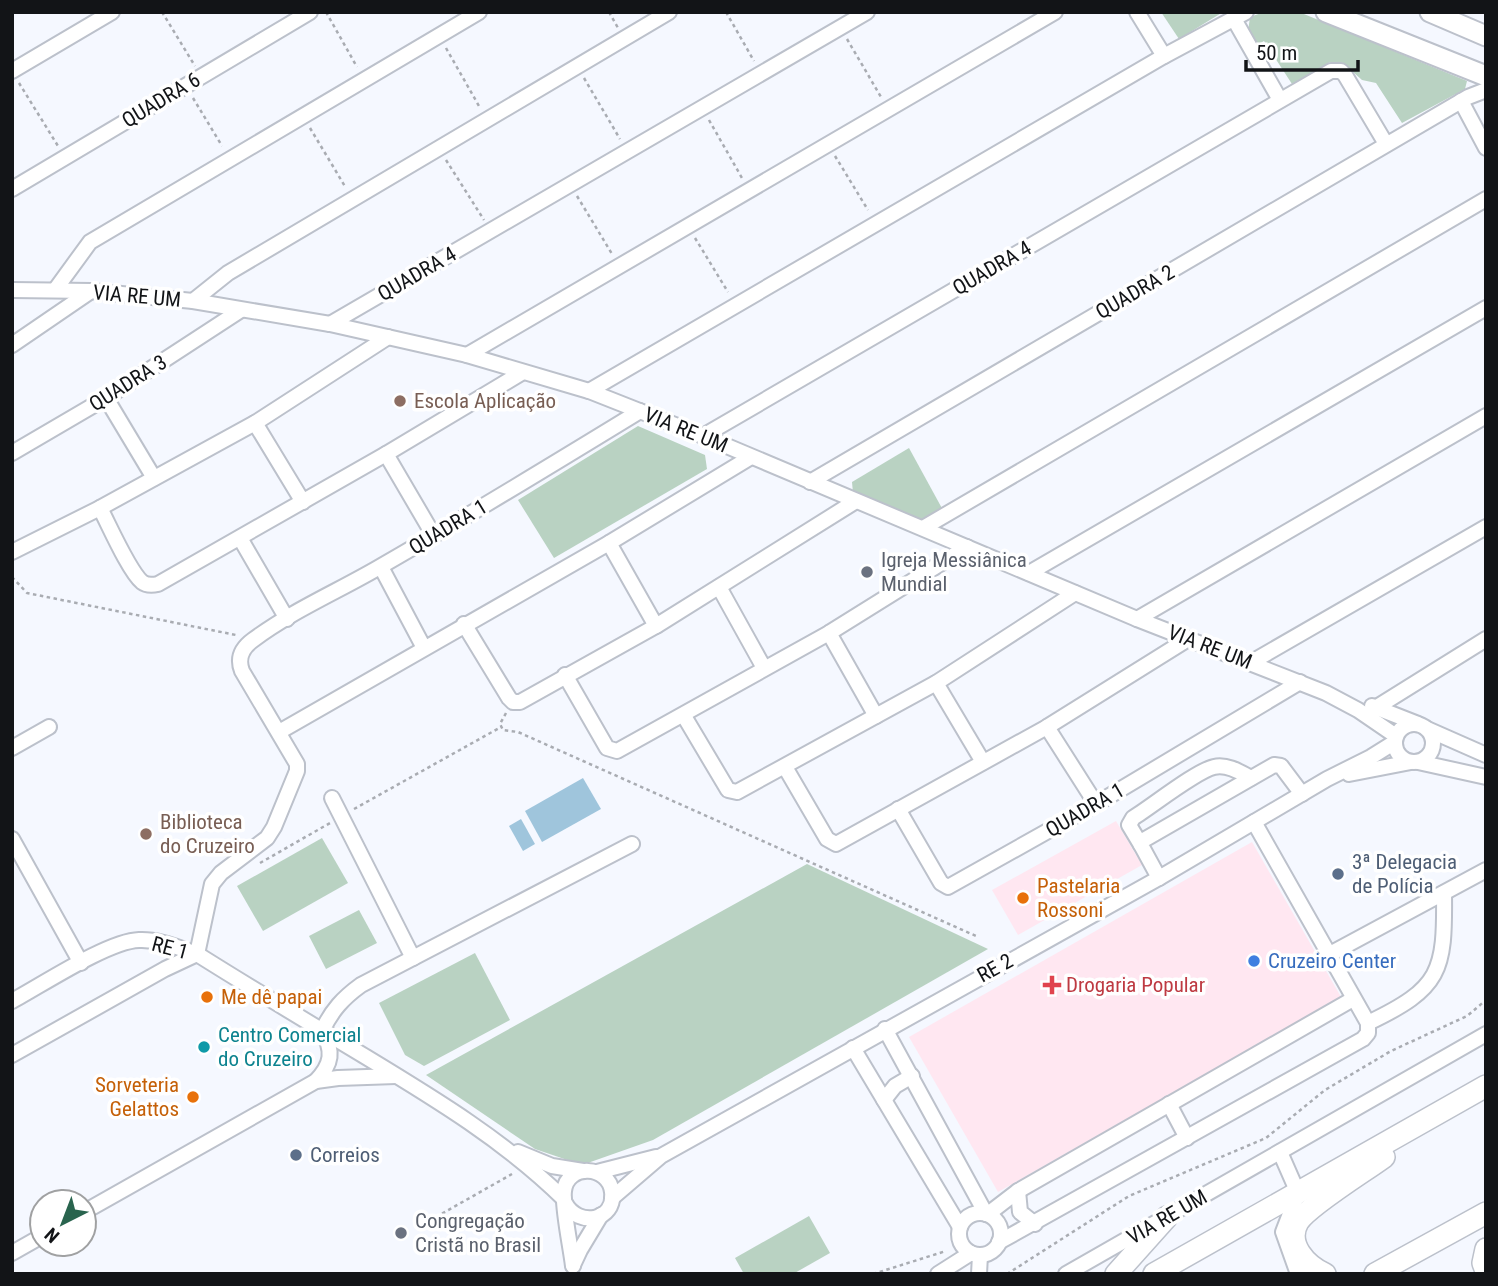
<svg xmlns="http://www.w3.org/2000/svg" width="1498" height="1286" font-family="'Roboto Condensed',sans-serif">
<rect width="100%" height="100%" fill="#f5f8ff"/>
<g fill="#ffe7f1">
<path d="M1116,821L1142,865L1018,935L992,890Z"/>
<path d="M1252,842L1341,997L998,1192L909,1037Z"/>
</g>
<g fill="#b9d2c2">
<path d="M1161,12H1223L1179,39Z"/>
<path d="M1264,12H1299L1467,81L1465,89L1402,123L1376,83L1362,80L1343,63L1330,62L1292,84L1264,41L1257,45L1248,32L1250,17Z"/>
<path d="M638,426L705,455L707,469L554,558L518,500Z"/>
<path d="M909,448L944,512L925,522L853,493L852,482Z"/>
<path d="M322,838L348,883L263,931L237,886Z"/>
<path d="M807,864L988,949L653,1140L582,1165L535,1149L426,1075Z"/>
<path d="M359,910L377,943L326,969L309,936Z"/>
<path d="M475,953L510,1020L424,1066L405,1055L379,1003Z"/>
<path d="M809,1216L830,1253L793,1274H744L735,1258Z"/>
</g>
<g fill="#9fc5dc">
<path d="M583,778L601,809L542,842L525,811Z"/>
<path d="M521,819L535,844L523,851L509,826Z"/>
</g>
<g fill="none" stroke-linecap="round" stroke-linejoin="round">
<g stroke="#bcc1cb" stroke-width="18">
<g id="minor">
<path d="M1137,12L1164,56"/>
<path d="M1234,19L1280,100"/>
<path d="M12,71L112,12"/>
<path d="M1461,101L1486,148"/>
<path d="M12,189L310,12"/>
<path d="M12,290L91,291L193,301L330,324L467,355L589,391L703,436L1137,619L1326,693L1358,710L1396,736"/>
<path d="M55,290L90,242L479,12"/>
<path d="M193,301L228,273L669,12"/>
<path d="M330,324L867,12"/>
<path d="M12,345L91,291"/>
<path d="M467,355L1055,12"/>
<path d="M589,391L1164,56L1246,12"/>
<path d="M106,398L154,478"/>
<path d="M255,423L303,502"/>
<path d="M703,436L1331,71H1341L1345,75L1386,144"/>
<path d="M12,453L106,398L241,310"/>
<path d="M386,454L434,536"/>
<path d="M810,482L1468,97L1486,90"/>
<path d="M100,508C109,525 129,571 142,582C147,586 153,585 158,584L386,454L523,372"/>
<path d="M923,528L1486,199"/>
<path d="M240,538L287,619"/>
<path d="M609,543L656,626"/>
<path d="M12,552L100,508L255,423L388,337"/>
<path d="M381,567L424,648"/>
<path d="M1029,573L1486,308"/>
<path d="M719,587L764,668"/>
<path d="M1137,619L1486,416"/>
<path d="M464,624L509,698L513,702H520L656,626L856,501"/>
<path d="M829,633L876,716"/>
<path d="M1250,663L1486,527"/>
<path d="M565,675L607,748L617,751L829,633L967,547"/>
<path d="M936,683L983,762"/>
<path d="M1372,706L1418,724"/>
<path d="M1377,707L1486,639"/>
<path d="M684,716L728,790L737,792L936,683L1075,593"/>
<circle cx="1414" cy="743" r="19"/>
<path d="M1047,727L1096,804"/>
<path d="M1427,729L1486,755"/>
<path d="M279,732L609,543L751,457"/>
<path d="M12,748L49,727"/>
<path d="M1418,762L1486,777"/>
<path d="M785,767L827,839L836,844L1047,727L1188,639"/>
<path d="M1349,774L1411,762"/>
<path d="M332,798L413,958"/>
<path d="M898,809L941,883L948,887L1096,804L1300,682"/>
<path d="M12,839L81,963"/>
<path d="M1141,845L1129,825L1133,818C1151,807 1196,771 1214,767C1227,764 1240,772 1251,778"/>
<path d="M1159,878L1141,845L1142,841L1274,765L1281,766L1302,794"/>
<path d="M1330,954L1486,870"/>
<path d="M12,1001C42,985 108,941 139,940C159,939 179,948 197,954C251,988 306,1021 361,1054C432,1097 504,1140 564,1199"/>
<path d="M1368,1023C1441,988 1445,972 1444,893"/>
<path d="M885,1029L986,1214"/>
<path d="M322,1031C332,1010 343,998 361,985L632,844"/>
<path d="M853,1048L960,1227"/>
<path d="M12,1055L165,969L197,954L212,884L221,873L267,838L274,827L297,771V764L242,671C237,658 242,648 253,640C293,610 341,590 383,565C470,515 555,463 640,411"/>
<path d="M316,1081C332,1064 334,1051 322,1031"/>
<path d="M884,1100L895,1086L912,1076"/>
<path d="M1169,1104L1187,1138"/>
<path d="M518,1152L552,1166L583,1171"/>
<path d="M1280,1152L1298,1193L1283,1232L1298,1274"/>
<path d="M597,1172L656,1157"/>
<path d="M1018,1191L1020,1212L1035,1224"/>
<path d="M612,1198L661,1156L1159,878L1327,779L1371,757L1395,742"/>
<path d="M565,1203C578,1228 616,1221 612,1192C609,1165 567,1163 564,1191C562,1207 571,1248 573,1266"/>
<path d="M84,1212L316,1081L338,1078L396,1076"/>
<circle cx="980" cy="1234" r="21"/>
<path d="M988,1214L1018,1191L1353,999"/>
<path d="M999,1242L1363,1039L1368,1033V1023L1254,822"/>
<path d="M12,1253L42,1236"/>
<path d="M573,1265L580,1250L601,1215"/>
<path d="M938,1274L971,1253"/>
<path d="M979,1274L980,1255"/>
<path d="M1066,1274L1486,1034"/>
</g>
</g>
<g stroke="#bcc1cb" stroke-width="23">
<g id="major">
<path d="M1326,12L1486,76"/>
<path d="M1430,12L1486,36"/>
</g>
</g>
<g stroke="#bcc1cb" stroke-width="24">
<g id="highway">
<path d="M1486,1249L1483,1263L1486,1271"/>
<path d="M1116,1274L1167,1217"/>
<path d="M1154,1274L1486,1086"/>
<path d="M1325,1274C1307,1266 1285,1244 1298,1222C1308,1206 1365,1171 1384,1157"/>
<path d="M1375,1274L1486,1213"/>
</g>
</g>
<g stroke="#a9acb2" stroke-width="2.5" stroke-dasharray="3.5 3.5" stroke-linecap="butt">
<path d="M162,12L195,66"/>
<path d="M326,12L357,67"/>
<path d="M609,12L618,28"/>
<path d="M726,12L754,61"/>
<path d="M847,39L881,97"/>
<path d="M446,48L479,106"/>
<path d="M584,78L620,139"/>
<path d="M19,83L58,146"/>
<path d="M193,98L222,146"/>
<path d="M709,120L742,178"/>
<path d="M310,128L346,188"/>
<path d="M835,156L868,210"/>
<path d="M446,160L484,220"/>
<path d="M577,196L612,254"/>
<path d="M695,238L728,292"/>
<path d="M12,577L27,593L236,635"/>
<path d="M506,713L500,724L503,730L518,732L976,936"/>
<path d="M354,809L501,727"/>
<path d="M260,863L330,823"/>
<path d="M436,1217L512,1174"/>
<path d="M873,1274L946,1251"/>
<path d="M1007,1274L1129,1196L1266,1138L1325,1090L1391,1051L1467,1016L1486,1000"/>
</g>
<use href="#minor" stroke="#fff" stroke-width="14"/>
<use href="#major" stroke="#fff" stroke-width="19"/>
<use href="#highway" stroke="#fff" stroke-width="21"/>
</g>
<g fill="#8d6e63" stroke="#fff" stroke-width="2.5">
<circle cx="400" cy="401" r="7"/>
<circle cx="146" cy="834" r="7"/>
</g>
<g fill="#6b7280" stroke="#fff" stroke-width="2.5">
<circle cx="867" cy="572" r="7"/>
<circle cx="401" cy="1233" r="7"/>
</g>
<g fill="#5c6f8a" stroke="#fff" stroke-width="2.5">
<circle cx="1338" cy="874" r="7"/>
<circle cx="296" cy="1155" r="7"/>
</g>
<g fill="#e8710a" stroke="#fff" stroke-width="2.5">
<circle cx="1023" cy="898" r="7"/>
<circle cx="207" cy="997" r="7"/>
<circle cx="193" cy="1097" r="7"/>
</g>
<circle fill="#3f7fe0" stroke="#fff" stroke-width="2.5" cx="1254" cy="961" r="7"/>
<path fill="#e0444e" stroke="#fff" stroke-width="2.5" d="M1048.5 974.5h7v7h7v7h-7v7h-7v-7h-7v-7h7z"/>
<circle fill="#0f9aa8" stroke="#fff" stroke-width="2.5" cx="204" cy="1047" r="7"/>
<g text-anchor="middle" stroke-width="7" stroke-linejoin="round" paint-order="stroke">
<g font-size="21" fill="#121417" stroke="#fff">
<text transform="translate(161 100) rotate(-31)" y="7">QUADRA 6</text>
<text transform="translate(992 268) rotate(-30)" y="7">QUADRA 4</text>
<text transform="translate(417 274) rotate(-30)" y="7">QUADRA 4</text>
<text transform="translate(1135 292) rotate(-30)" y="7">QUADRA 2</text>
<text transform="translate(137 296) rotate(5)" y="7">VIA RE UM</text>
<text transform="translate(128 383) rotate(-32)" y="7">QUADRA 3</text>
<text transform="translate(686 430) rotate(22)" y="7">VIA RE UM</text>
<text transform="translate(448 527) rotate(-31)" y="7">QUADRA 1</text>
<text transform="translate(1210 647) rotate(21)" y="7">VIA RE UM</text>
<text transform="translate(1085 810) rotate(-30)" y="7">QUADRA 1</text>
<text transform="translate(170 948) rotate(15)" y="7">RE 1</text>
<text transform="translate(995 968) rotate(-29)" y="7">RE 2</text>
<text transform="translate(1167 1217) rotate(-30)" y="7">VIA RE UM</text>
</g>
<g font-size="21" fill="#785e54" stroke="#fff" text-anchor="start">
<text x="414" y="408">Escola Aplicação</text>
<text x="160" y="829">Biblioteca<tspan x="160" dy="24">do Cruzeiro</tspan></text>
</g>
<g font-size="21" fill="#5b616d" stroke="#fff" text-anchor="start">
<text x="881" y="567">Igreja Messiânica<tspan x="881" dy="24">Mundial</tspan></text>
<text x="415" y="1228">Congregação<tspan x="415" dy="24">Cristã no Brasil</tspan></text>
</g>
<g font-size="21" fill="#4e5e75" stroke="#fff" text-anchor="start">
<text x="1352" y="869">3ª Delegacia<tspan x="1352" dy="24">de Polícia</tspan></text>
<text x="310" y="1162">Correios</text>
</g>
<g font-size="21" fill="#c56008" stroke="#fff" text-anchor="start">
<text x="1037" y="893">Pastelaria<tspan x="1037" dy="24">Rossoni</tspan></text>
<text x="221" y="1004">Me dê papai</text>
<text x="179" y="1092" text-anchor="end">Sorveteria<tspan x="179" dy="24">Gelattos</tspan></text>
</g>
<g font-size="21" fill="#366cbe" stroke="#fff" text-anchor="start">
<text x="1268" y="968">Cruzeiro Center</text>
</g>
<g font-size="21" fill="#be3a42" stroke="#fff" text-anchor="start">
<text x="1066" y="992">Drogaria Popular</text>
</g>
<g font-size="21" fill="#0d838f" stroke="#fff" text-anchor="start">
<text x="218" y="1042">Centro Comercial<tspan x="218" dy="24">do Cruzeiro</tspan></text>
</g>
</g>
<rect width="1498" height="1286" fill="none" stroke="#121417" stroke-width="28"/>
<g transform="translate(63 1223) rotate(222)"><circle r="33" fill="#ffffff" stroke="#a0a1a2" stroke-width="2"/>
<path d="M0-5L12 26L0 18L-12 26Z" fill="#29644e"/>
<text y="-10" font-size="19" font-weight="bold" text-anchor="middle" fill="#121417">N</text>
</g>
<path d="M1246 60v10h112v-10" fill="none" stroke="#121417" stroke-width="3.5"/>
<text x="1256" y="60" font-size="21" fill="#121417" stroke="#ffffff" stroke-width="5" paint-order="stroke">50 m</text>
</svg>
